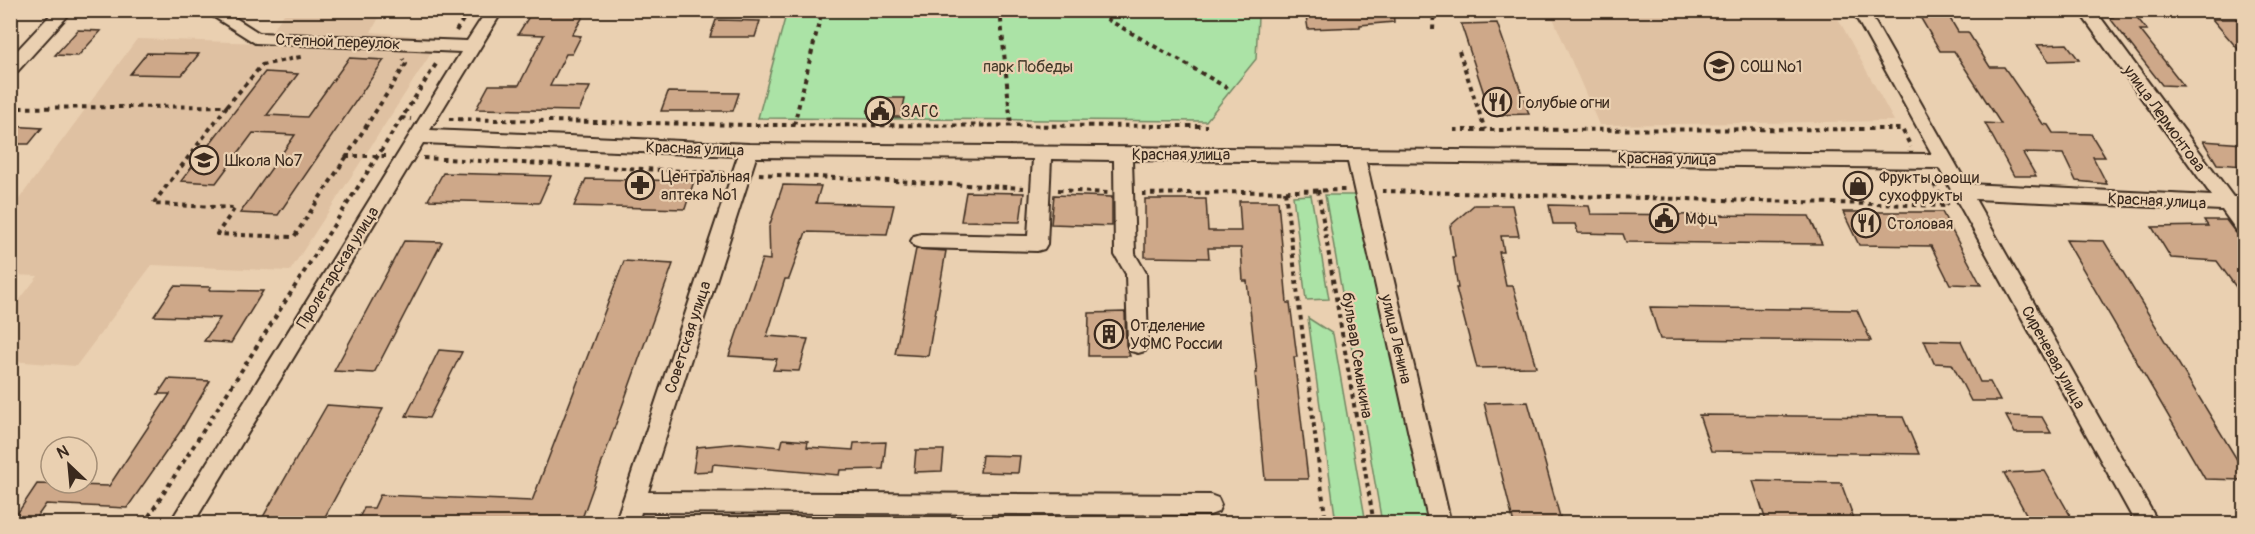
<svg xmlns="http://www.w3.org/2000/svg" width="2255" height="534" font-family="Pangolin,sans-serif">
<rect width="100%" height="100%" fill="#ead0b1"/>
<filter id="ink" filterUnits="userSpaceOnUse"><feTurbulence type="fractalNoise" baseFrequency=".0167" numOctaves="2"/><feDisplacementMap in="SourceGraphic" scale="12" xChannelSelector="R" yChannelSelector="G"/><feConvolveMatrix kernelMatrix="1 2 1 2 8 2 1 2 1" color-interpolation-filters="sRGB"/></filter>
<g filter="url(#ink)">
<g fill="#dfc1a2">
<path d="M287,10L381,14L371,32L441,38L290,271L152,265L76,366L11,361V311L38,276L11,275V210L137,39L263,43Z"/>
<path d="M1550,11H1834L1894,121L1599,125Z"/>
</g>
<g fill="#abe3a6" stroke="#738662" stroke-width="1.5">
<path d="M787,11H1297L1298,14L1258,16L1256,59L1206,121L758,118Z"/>
<path d="M1311,195L1329,299L1306,300L1293,196Z"/>
<path d="M1325,195H1357L1429,523H1382Z"/>
<path d="M1308,318L1333,334L1366,523H1336Z"/>
</g>
<g fill="#cea889" stroke="#3b2a1e" stroke-width="1.5">
<path d="M533,10H587L572,35L581,36L572,54H566L550,86L590,87L579,111L476,109L489,85H519L544,35L518,34Z"/>
<path d="M1305,10H1393L1394,22L1360,25V27L1308,29Z"/>
<path d="M1916,10H1945L1958,32H1968L1990,67H2004L2043,124L2048,125L2053,133L2091,134L2105,157H2093L2107,184L2076,181L2063,154L2023,153L2036,176H2014L1985,123L2001,124L1954,51H1940Z"/>
<path d="M2107,10H2131L2147,30H2140L2184,86L2162,85L2109,17H2113Z"/>
<path d="M2212,19H2244V56Z"/>
<path d="M716,20L760,21L755,37H710Z"/>
<path d="M1497,23L1529,114L1491,115L1461,24Z"/>
<path d="M78,30L101,31L78,56L55,55Z"/>
<path d="M2067,44L2079,60L2049,61L2037,45Z"/>
<path d="M147,53L199,54L182,75L130,74Z"/>
<path d="M349,58L384,60L278,215L240,213L295,135L253,133L216,183L181,181L265,72L298,74L267,115L307,117Z"/>
<path d="M668,92L739,93L733,111H661Z"/>
<path d="M874,98H905L901,117H887L888,113L867,112Z"/>
<path d="M10,126L42,128L29,144H10Z"/>
<path d="M2203,141L2244,144V166L2217,164Z"/>
<path d="M443,173L551,176L539,203L428,200Z"/>
<path d="M586,179L694,181L685,209L574,206Z"/>
<path d="M783,185L821,186L816,203L894,205L887,234L806,232L789,279H785L767,336L808,339L799,371L773,370L777,359L729,356L762,259L770,260L769,227Z"/>
<path d="M966,192L1024,193L1020,222L961,221Z"/>
<path d="M1054,195L1112,197V226L1051,224Z"/>
<path d="M1145,199H1206L1208,231H1241L1239,201H1278L1287,303H1290L1297,357H1294L1308,479H1265L1255,373H1257L1247,281H1243L1241,248H1208L1209,258L1145,257Z"/>
<path d="M1474,205H1512L1519,236H1501L1504,252H1499L1506,286H1513L1536,367L1477,368L1456,288H1458L1453,257H1455L1450,226Z"/>
<path d="M1549,205L1589,206L1591,214L1809,216L1822,244L1626,242L1623,234L1578,233L1575,224H1553Z"/>
<path d="M1843,212H1942L1981,285L1950,284L1931,246L1859,245Z"/>
<path d="M2204,220H2226L2235,232L2244,240V298L2217,261L2171,258L2152,227L2208,226Z"/>
<path d="M2066,240L2104,241L2244,471V480L2205,479Z"/>
<path d="M404,241L442,242L374,373L334,371Z"/>
<path d="M916,249L946,251L928,356L895,354Z"/>
<path d="M624,261L673,264L580,524H356L364,508H374L380,495L532,501Z"/>
<path d="M174,286L211,287L209,290L263,291L231,343L204,341L220,318L154,316Z"/>
<path d="M1650,307L1857,310L1871,341L1660,339Z"/>
<path d="M1125,312L1126,345L1130,356H1088L1089,313Z"/>
<path d="M1924,340L1961,341L1980,382H1990L2000,401H1971L1952,364L1934,363Z"/>
<path d="M439,350L462,352L429,418L406,416Z"/>
<path d="M168,379L210,381L182,429L127,508L46,504L34,521L13,520L37,484L109,486L170,394H158Z"/>
<path d="M1528,402L1562,524H1514L1484,403Z"/>
<path d="M327,405L383,409L321,524H259Z"/>
<path d="M1699,415L1903,417L1919,454L1711,451Z"/>
<path d="M2006,416L2042,417L2051,433H2015Z"/>
<path d="M783,439L808,441L807,447L853,450L854,443L886,442L883,469L840,470L839,475L713,464L712,471L693,472L697,447L740,443L781,447Z"/>
<path d="M916,450H944L942,471L914,472Z"/>
<path d="M982,455L1020,456L1018,473L980,472Z"/>
<path d="M2045,471L2074,522L2031,523L2004,473Z"/>
<path d="M1753,481L1841,483L1856,524H1767Z"/>
</g>
<g fill="none" stroke-linecap="round" stroke-linejoin="round">
<g stroke="#3b2a1e" stroke-width="4">
<g id="minor">
<path d="M55,10H73L16,73L10,75V58Z"/>
<path d="M203,10H223L259,33L467,41L487,10H503L430,130L749,144L1932,154L1852,10H1868L1967,184L2212,196L2078,10H2095L2233,197H2244V233L2237,231L2222,210L1975,199L2159,524H2136L1939,168L1366,162L1451,524H1429L1348,162L1132,160L1135,254L1146,273L1148,345L1145,351L1138,353L1131,351L1128,345L1126,274L1115,255L1114,160L1051,159L1047,244L1044,249L1037,251L921,248L914,246L911,241L914,236L921,234L1028,236L1033,159L756,157L648,492L1210,495L1218,498L1221,505L1218,512L1210,515L641,512L638,524H615L738,156L423,143L193,524H169L461,52L255,43Z"/>
</g>
</g>
<g stroke="#3b2a1e" stroke-width="4" stroke-dasharray="4.5 4.5" stroke-linecap="butt">
<path d="M1000,10L1011,126"/>
<path d="M1091,10L1231,90"/>
<path d="M1272,10L1273,15"/>
<path d="M1433,30L1434,10"/>
<path d="M456,31L469,10"/>
<path d="M1459,51L1485,130"/>
<path d="M227,106L153,204L235,208L217,234L294,237L347,156"/>
<path d="M10,108L227,106L262,65L305,56"/>
<path d="M401,118L411,119"/>
<path d="M449,119L748,125L1207,126"/>
<path d="M794,125L822,10"/>
<path d="M1454,130L1902,129L1911,147"/>
<path d="M386,156H347L406,64L403,59"/>
<path d="M423,158L724,173"/>
<path d="M759,174L1024,188"/>
<path d="M1929,176L1942,198"/>
<path d="M1058,190L1108,193"/>
<path d="M1318,190L1374,524"/>
<path d="M1285,191L1326,524"/>
<path d="M1382,191L1948,206L1947,204"/>
<path d="M1142,194L1345,190"/>
<path d="M144,524L438,61"/>
</g>
<use href="#minor" fill="#ead0b1" fill-rule="evenodd"/>
</g>
</g>
<defs>
<g id="school-ring" transform="scale(1.5)"><circle r="9.5" fill="#ead0b1" stroke="#3b2a1e" stroke-width="1.5"/><path d="M0-5L7-2L0 1L-7-2ZM-4 1L0 2.5L4 1V4Q0 6-4 4Z" fill="#3b2a1e"/></g>
<g id="restaurant-ring" transform="scale(1.5)"><circle r="9.5" fill="#ead0b1" stroke="#3b2a1e" stroke-width="1.5"/><path d="M-5-6h1v4h1v-4h1v4h1v-4h1v5L-1.5 .5V6h-2V.5L-5-1ZM5-6V6H3V1.5H1.5Q1.5-4 5-6Z" fill="#3b2a1e"/></g>
<g id="civic-ring" transform="scale(1.5)"><circle r="9.5" fill="#ead0b1" stroke="#3b2a1e" stroke-width="1.5"/><path d="M-.6-6.5H3V-4.5H.6V-3L4-1V1h2V6H-6V1h2V-1L-.6-3ZM-1.2 2.5V6h2.4V2.5Z" fill="#3b2a1e"/></g>
<g id="pharmacy-ring" transform="scale(1.5)"><circle r="9.5" fill="#ead0b1" stroke="#3b2a1e" stroke-width="1.5"/><path d="M-2-6h4v4h4v4h-4v4h-4v-4h-4v-4h4Z" fill="#3b2a1e"/></g>
<g id="shop-ring" transform="scale(1.5)"><circle r="9.5" fill="#ead0b1" stroke="#3b2a1e" stroke-width="1.5"/><path d="M-5-2.5h2.3a2.7 3.5 0 0 1 5.4 0H5L5.5 6h-11ZM-1.5-2.5h3a1.5 2.3 0 0 0-3 0Z" fill="#3b2a1e"/></g>
<g id="building-ring" transform="scale(1.5)"><circle r="9.5" fill="#ead0b1" stroke="#3b2a1e" stroke-width="1.5"/><path d="M-4-6H4V6H1V3H-1V6H-4ZM-2.5-4.3h1.7v1.8h-1.7ZM.8-4.3h1.7v1.8H.8ZM-2.5-1h1.7V.8h-1.7ZM.8-1h1.7V.8H.8Z" fill="#3b2a1e"/></g>
</defs>
<g fill-rule="evenodd">
<use href="#school-ring" x="1719" y="66"/>
<use href="#restaurant-ring" x="1497" y="102"/>
<use href="#civic-ring" x="880" y="111"/>
<use href="#school-ring" x="204" y="160"/>
<use href="#pharmacy-ring" x="640" y="185"/>
<use href="#shop-ring" x="1858" y="186"/>
<use href="#civic-ring" x="1664" y="218"/>
<use href="#restaurant-ring" x="1866" y="223"/>
<use href="#building-ring" x="1109" y="334"/>
</g>
<g text-anchor="middle" stroke-width="4.5" stroke-linejoin="round" paint-order="stroke">
<g font-size="16" fill="#3b2a1e" stroke="#ead0b1">
<text transform="translate(338 41) rotate(2)" y="6">Степной переулок</text>
<text transform="translate(2165 118) rotate(54)" y="6">улица Лермонтова</text>
<text transform="translate(695 148) rotate(2)" y="6">Красная улица</text>
<text x="1181" y="160">Красная улица</text>
<text transform="translate(1667 158) rotate(1)" y="6">Красная улица</text>
<text transform="translate(2157 200) rotate(3)" y="6">Красная улица</text>
<text transform="translate(337 267) rotate(-58)" y="6">Пролетарская улица</text>
<text transform="translate(687 337) rotate(-72)" y="6">Советская улица</text>
<text transform="translate(1397 339) rotate(77)" y="6">улица Ленина</text>
<text transform="translate(1358 355) rotate(81)" y="6">бульвар Семыкина</text>
<text transform="translate(2054 357) rotate(61)" y="6">Сиреневая улица</text>
</g>
<g font-size="16" fill="#463c2c" stroke="#ead0b1">
<text x="1028" y="72">парк Победы</text>
</g>
<g font-size="16" fill="#3b2a1e" stroke="#ead0b1" text-anchor="start">
<text x="1740" y="72">СОШ №1</text>
<text x="1518" y="108">Голубые огни</text>
<text x="901" y="117">ЗАГС</text>
<text x="225" y="166">Школа №7</text>
<text x="661" y="182">Центральная<tspan x="661" dy="18">аптека №1</tspan></text>
<text x="1879" y="183">Фрукты овощи<tspan x="1879" dy="18">сухофрукты</tspan></text>
<text x="1685" y="224">Мфц</text>
<text x="1887" y="229">Столовая</text>
<text x="1130" y="331">Отделение<tspan x="1130" dy="18">УФМС России</tspan></text>
</g>
</g>
<rect width="2255" height="534" fill="none" stroke="#ead0b1" stroke-width="36"/>
<rect x="18" y="18" width="2219" height="498" fill="none" stroke="#3b2a1e" stroke-width="2" filter="url(#ink)"/>
<g transform="translate(69 465) rotate(334)"><circle r="28" fill="#ead0b1" stroke="#a48e76" stroke-width="1.5"/>
<path d="M0-4.5L10 22L0 15L-10 22Z" fill="#3b2a1e"/>
<text y="-9" font-size="16" font-weight="bold" text-anchor="middle" fill="#3b2a1e">N</text>
</g>
</svg>
